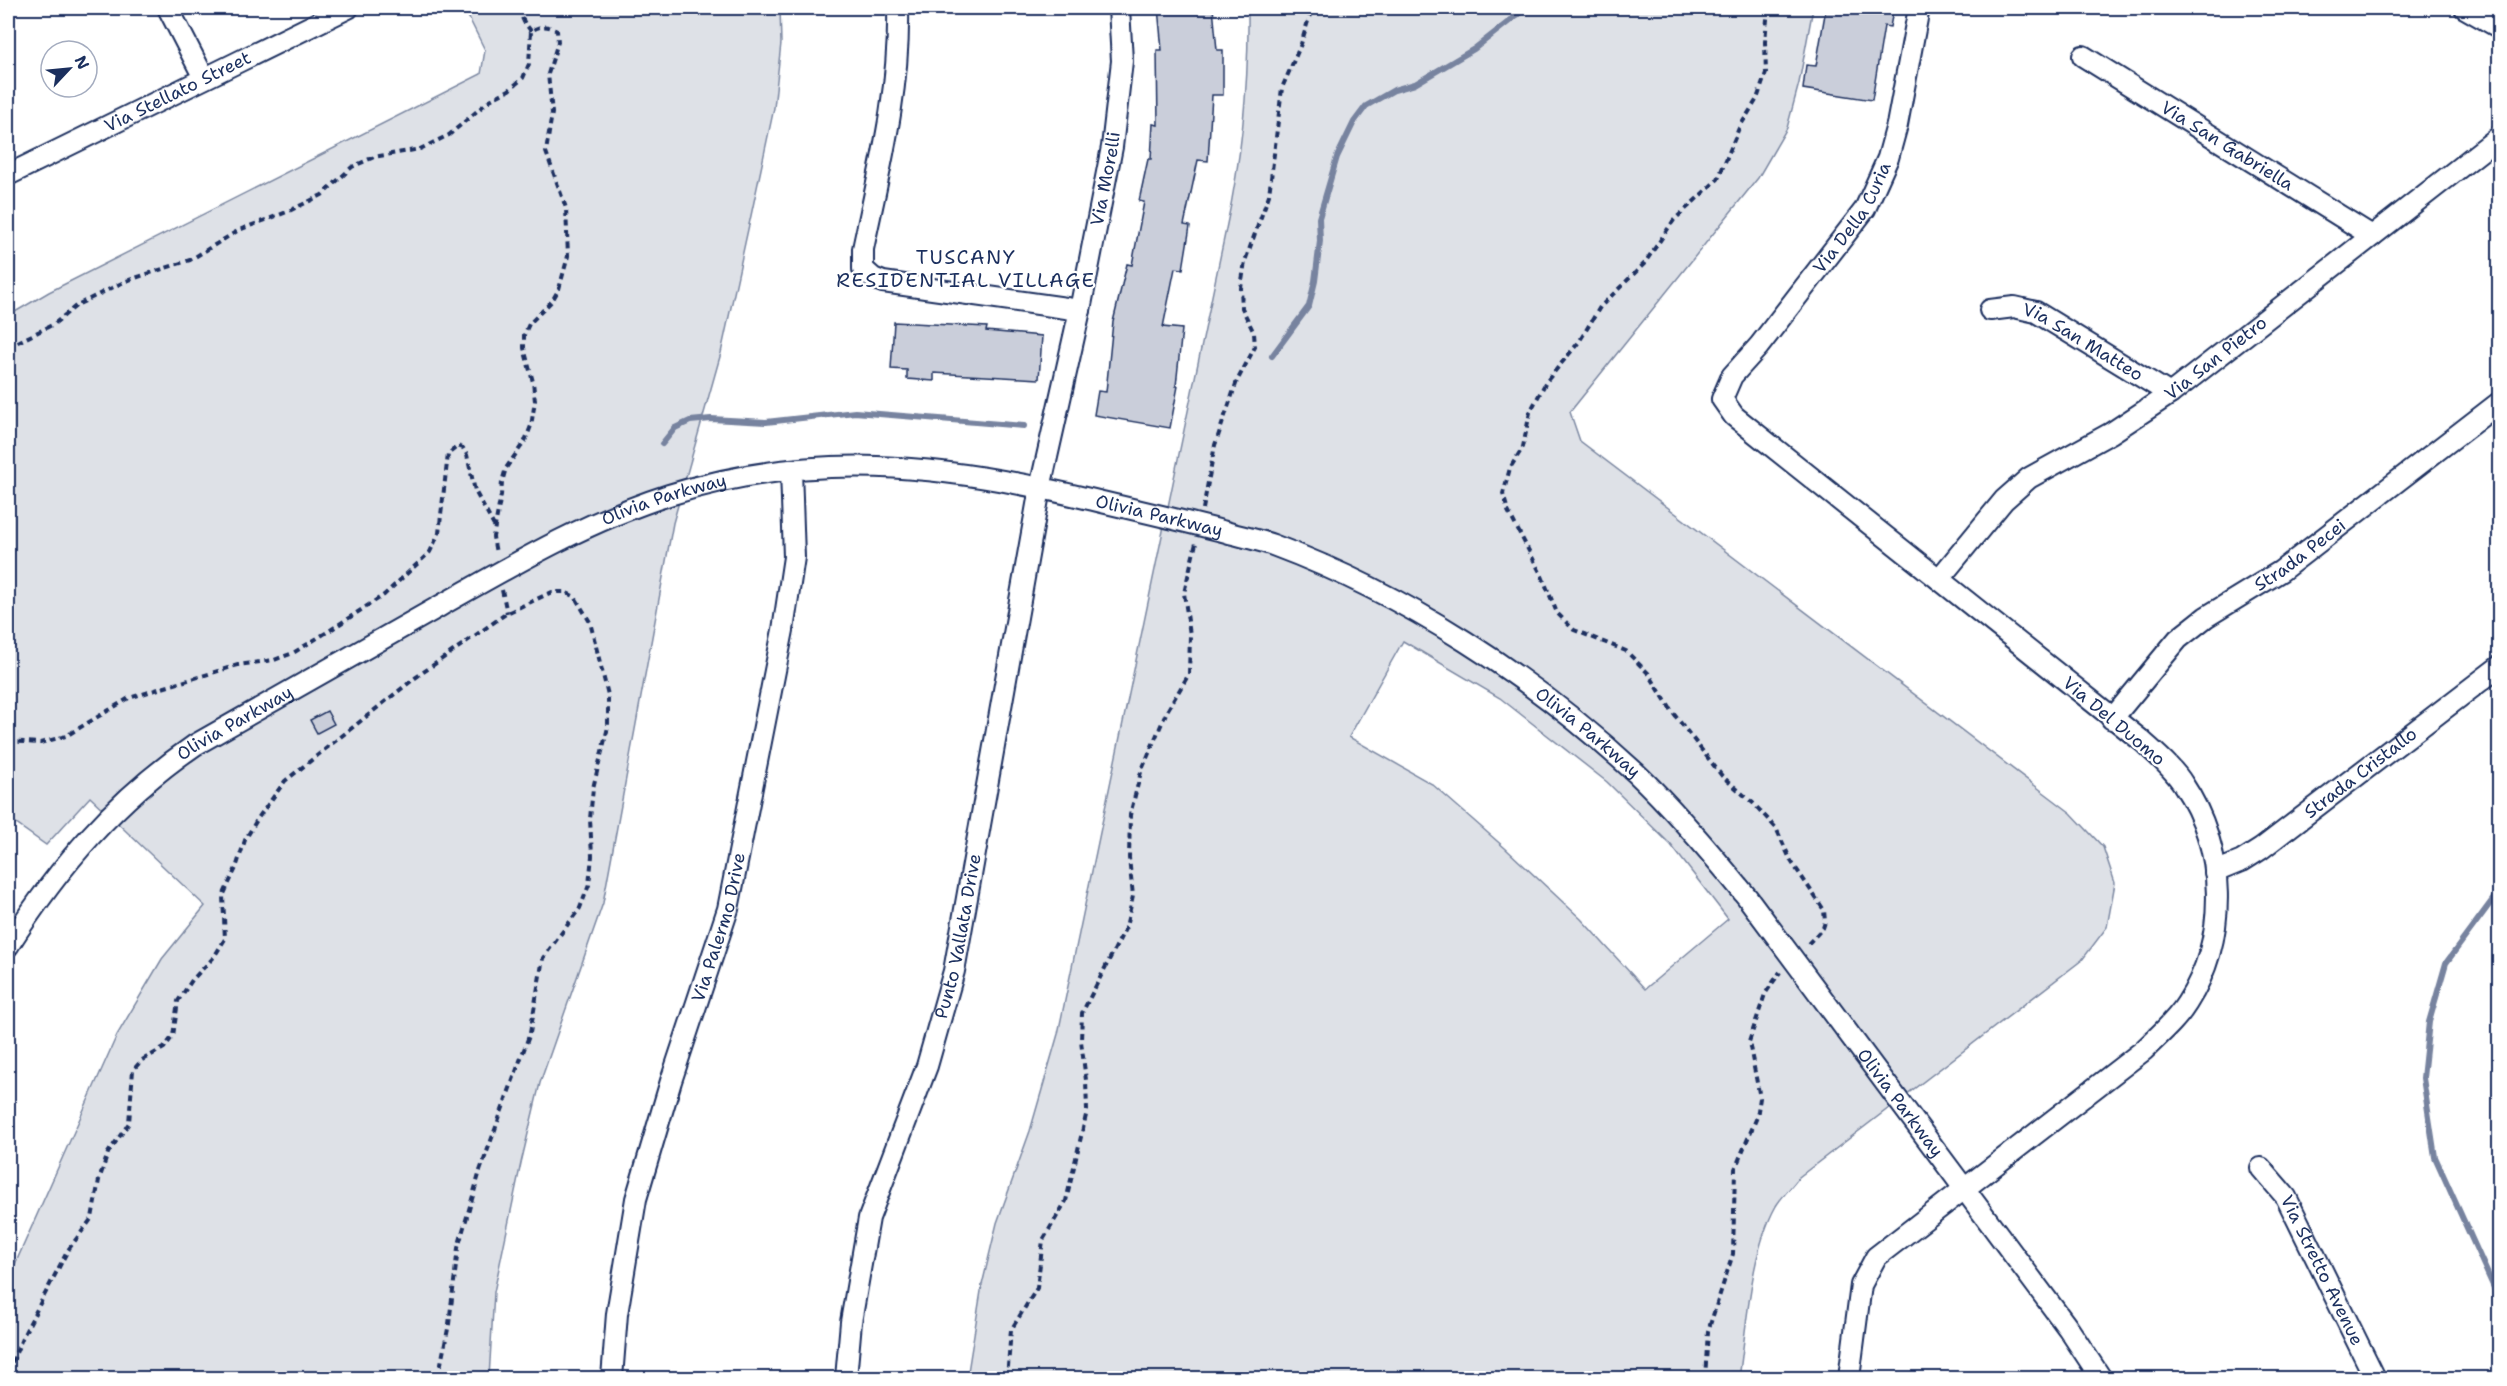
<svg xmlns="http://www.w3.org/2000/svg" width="2507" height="1386" font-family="'Shantell Sans',sans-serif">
<rect width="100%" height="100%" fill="#fff"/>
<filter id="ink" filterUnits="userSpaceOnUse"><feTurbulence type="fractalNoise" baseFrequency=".0167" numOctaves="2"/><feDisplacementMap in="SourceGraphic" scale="12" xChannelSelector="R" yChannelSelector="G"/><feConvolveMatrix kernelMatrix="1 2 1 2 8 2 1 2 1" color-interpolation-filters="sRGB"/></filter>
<g filter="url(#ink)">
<g fill="#dee1e7" stroke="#7c88a2" stroke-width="1.5" fill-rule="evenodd">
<path d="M464,8H780L781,43L774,108L752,211L721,353L673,523L603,903L540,1083L521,1163L494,1292L489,1378H8V1280L117,1035L162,959L205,906L90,797L46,845L8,818V316L49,292L481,74L485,50Z"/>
<path d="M1248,8H1813L1799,83L1787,128L1758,178L1570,412L1580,441L2071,813L2103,847L2115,883L2107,927L2082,960L1799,1177C1792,1187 1782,1196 1776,1206C1750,1253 1747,1326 1739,1378H967L982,1285L997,1223L1030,1131L1058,1034L1226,229C1242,156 1249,83 1248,8ZM1403,641L1500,698L1607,782L1671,845L1728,919L1645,989L1581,919L1505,848L1432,784L1349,737Z"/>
</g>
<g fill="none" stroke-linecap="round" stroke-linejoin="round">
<g stroke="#77839f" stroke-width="6">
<path d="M1272,356L1309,306L1315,281L1320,241L1319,218L1337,157L1354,122L1366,106L1394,90L1415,84L1474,49L1526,8"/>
<path d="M662,444L675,428L690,421L711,419L766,422L855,412L1024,426"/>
<path d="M2500,890L2446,963L2429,1022L2423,1078L2435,1157L2500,1301"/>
</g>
</g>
<g fill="#caceda" stroke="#1b2f5e" stroke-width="1.5">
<path d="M1158,8H1213L1217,50H1223V95H1212L1208,161L1198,160L1184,225L1190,226L1183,269L1175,268L1163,327L1182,329L1176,386H1178L1170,428L1094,415L1098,391L1106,392L1113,322L1127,264L1132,265L1144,202L1139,201L1148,159H1151L1153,124L1158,125L1157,50H1162Z"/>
<path d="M1826,8H1867L1893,11L1890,27L1884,26L1872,100L1803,89L1806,65L1816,66Z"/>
<path d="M894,322L987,327L986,331L1042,336L1039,379L934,373V381L907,379V370L891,369Z"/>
<path d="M327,711L334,724L317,733L310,720Z"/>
</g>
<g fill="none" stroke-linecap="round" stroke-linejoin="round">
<g stroke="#1b2f5e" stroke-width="24">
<g id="minor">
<path d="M168,8L204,78"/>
<path d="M898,8C900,90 880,168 863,249V269L873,278L883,282L1080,310"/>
<path d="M2465,8L2500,28"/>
<path id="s1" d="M2083,56L2372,236"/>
<path id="s2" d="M8,175L348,8"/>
<path id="s3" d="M1990,310L2014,307L2036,312L2170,394"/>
<path id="s4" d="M1939,579L2004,500L2029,478L2111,433L2170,394L2500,136"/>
<path id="s5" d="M2112,719L2178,639L2206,617L2281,571L2500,402"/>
<path id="s6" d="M2215,872L2242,861L2261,849L2500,666"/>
<path id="s7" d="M8,946C60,865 115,800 195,745C277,699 358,652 440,606C514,564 587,521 669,495C812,450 942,464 1085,498C1131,509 1176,519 1222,531C1239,536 1256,539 1273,545C1407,595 1531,676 1636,773C1676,811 1712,854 1747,897L2068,1328L2101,1378"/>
<path id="s8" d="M2261,1168L2286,1197L2375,1378"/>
<path id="s9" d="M612,1378L617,1314L636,1199L671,1081L728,909L783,630L794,557L791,470"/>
<path id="s10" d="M846,1378L851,1322L869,1218L927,1066L954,971L1040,488L1080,310L1112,147L1122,61L1119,8"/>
<path id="s11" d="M1849,1378L1861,1285L1876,1257L2144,1050C2159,1035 2176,1021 2187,1003C2229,937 2226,848 2183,784C2173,768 2156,754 2142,741L1734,416L1722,399L1732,376L1759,346L1865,209L1888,158L1897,125L1919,8"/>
</g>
</g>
<g stroke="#1b2f5e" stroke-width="4" stroke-dasharray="6 4.5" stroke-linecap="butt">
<path d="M518,8L524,22L531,31"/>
<path d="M1768,8L1765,42L1766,73L1757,99L1739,128L1718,179L1674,220L1644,264L1600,307L1579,342L1546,382L1530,412L1523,447L1510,468L1503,494L1508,511L1542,576L1557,613L1574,630L1626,651L1649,674L1673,713L1722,776L1753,803L1776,828L1791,861L1824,910L1825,922L1823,928L1806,946"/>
<path d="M8,347L54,324L77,305L126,281L190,260L239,230L287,212L322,195L352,167L374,157L420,149L449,135L490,100L509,90L523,78L529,64L531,31C541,25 548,25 557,31L558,42L548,74L552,113L546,152L566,208L568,256L559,289L552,301L529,324L524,335V348L533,382L535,401L531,426L525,441L506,468L502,482L501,495L493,537L496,553"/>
<path d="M1203,509L1215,445L1237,381L1255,347L1254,333L1242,308L1241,288L1245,261L1269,195L1282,88L1301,44L1312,8"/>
<path d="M502,590L507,613"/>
<path d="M8,741L40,743L66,736L129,698L238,665L274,660L293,653L332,629L384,595L430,552L439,533L448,454L458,446L463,448L467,455L475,491L494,526"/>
<path d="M8,1372L23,1336L68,1250L92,1218L99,1180L108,1153L129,1123L133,1070L142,1060L164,1048L173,1036L178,1001L192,980L214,957L225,939L223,896L236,868L245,840L258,818L285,781L415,678L507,613L552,592H565L575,597L590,622L608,695V727L593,788L590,819L592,856L589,885L580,908L543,958L530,1033L480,1171L458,1248L449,1324L438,1378"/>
<path d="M1007,1378L1011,1330L1037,1288L1043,1240L1066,1201L1087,1111L1086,1080L1081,1041L1082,1013L1126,927L1133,896L1129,858L1130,815L1141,772L1167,711L1189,674L1190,635L1184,593L1196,543"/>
<path d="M1705,1378L1708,1331L1733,1254L1735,1169L1757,1117L1760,1098L1749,1042L1765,994L1780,972"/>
</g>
<use href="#minor" stroke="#fff" stroke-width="20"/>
</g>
</g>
<g text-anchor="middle" stroke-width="4.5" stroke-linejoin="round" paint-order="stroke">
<g font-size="18" fill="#1b2f5e" stroke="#fff">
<text dy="6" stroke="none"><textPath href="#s2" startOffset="189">Via Stellato Street</textPath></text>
<text dy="6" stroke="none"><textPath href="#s1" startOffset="170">Via San Gabriella</textPath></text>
<text dy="6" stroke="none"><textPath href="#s10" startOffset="1230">Via Morelli</textPath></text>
<text dy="6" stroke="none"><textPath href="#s11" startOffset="1586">Via Della Curia</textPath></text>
<text dy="6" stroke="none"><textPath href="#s3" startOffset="102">Via San Matteo</textPath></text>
<text dy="6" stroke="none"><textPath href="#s4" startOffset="358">Via San Pietro</textPath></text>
<text dy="6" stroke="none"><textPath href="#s7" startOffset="807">Olivia Parkway</textPath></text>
<text dy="6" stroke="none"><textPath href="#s7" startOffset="1311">Olivia Parkway</textPath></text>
<text dy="6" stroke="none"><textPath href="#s5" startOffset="252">Strada Pecei</textPath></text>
<text transform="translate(2114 721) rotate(40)" y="6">Via Del Duomo</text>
<text dy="6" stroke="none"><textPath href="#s7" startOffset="322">Olivia Parkway</textPath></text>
<text dy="6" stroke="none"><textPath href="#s7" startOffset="1797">Olivia Parkway</textPath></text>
<text dy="6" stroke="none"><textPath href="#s6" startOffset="177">Strada Cristallo</textPath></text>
<text dy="6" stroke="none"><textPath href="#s9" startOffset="465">Via Palermo Drive</textPath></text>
<text dy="6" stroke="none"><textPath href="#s10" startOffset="458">Punto Vallata Drive</textPath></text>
<text dy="6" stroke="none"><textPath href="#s7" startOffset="2283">Olivia Parkway</textPath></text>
<text dy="6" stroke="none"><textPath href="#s8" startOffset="120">Via Stretto Avenue</textPath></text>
</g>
<g font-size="20" letter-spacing="1.5" fill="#1b2f5e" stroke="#fff">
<text x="966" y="264">TUSCANY<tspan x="966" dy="23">RESIDENTIAL VILLAGE</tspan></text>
</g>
</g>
<rect width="2507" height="1386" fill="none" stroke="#fff" stroke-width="30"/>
<rect x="15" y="15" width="2477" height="1356" fill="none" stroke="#1b2f5e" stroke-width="2" filter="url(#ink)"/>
<g transform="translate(69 69) rotate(64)"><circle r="28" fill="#ffffff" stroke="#a4acbf" stroke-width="1.5"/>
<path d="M0-4.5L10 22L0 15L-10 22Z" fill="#1b2f5e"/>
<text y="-9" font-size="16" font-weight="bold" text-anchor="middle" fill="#1b2f5e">N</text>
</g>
</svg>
